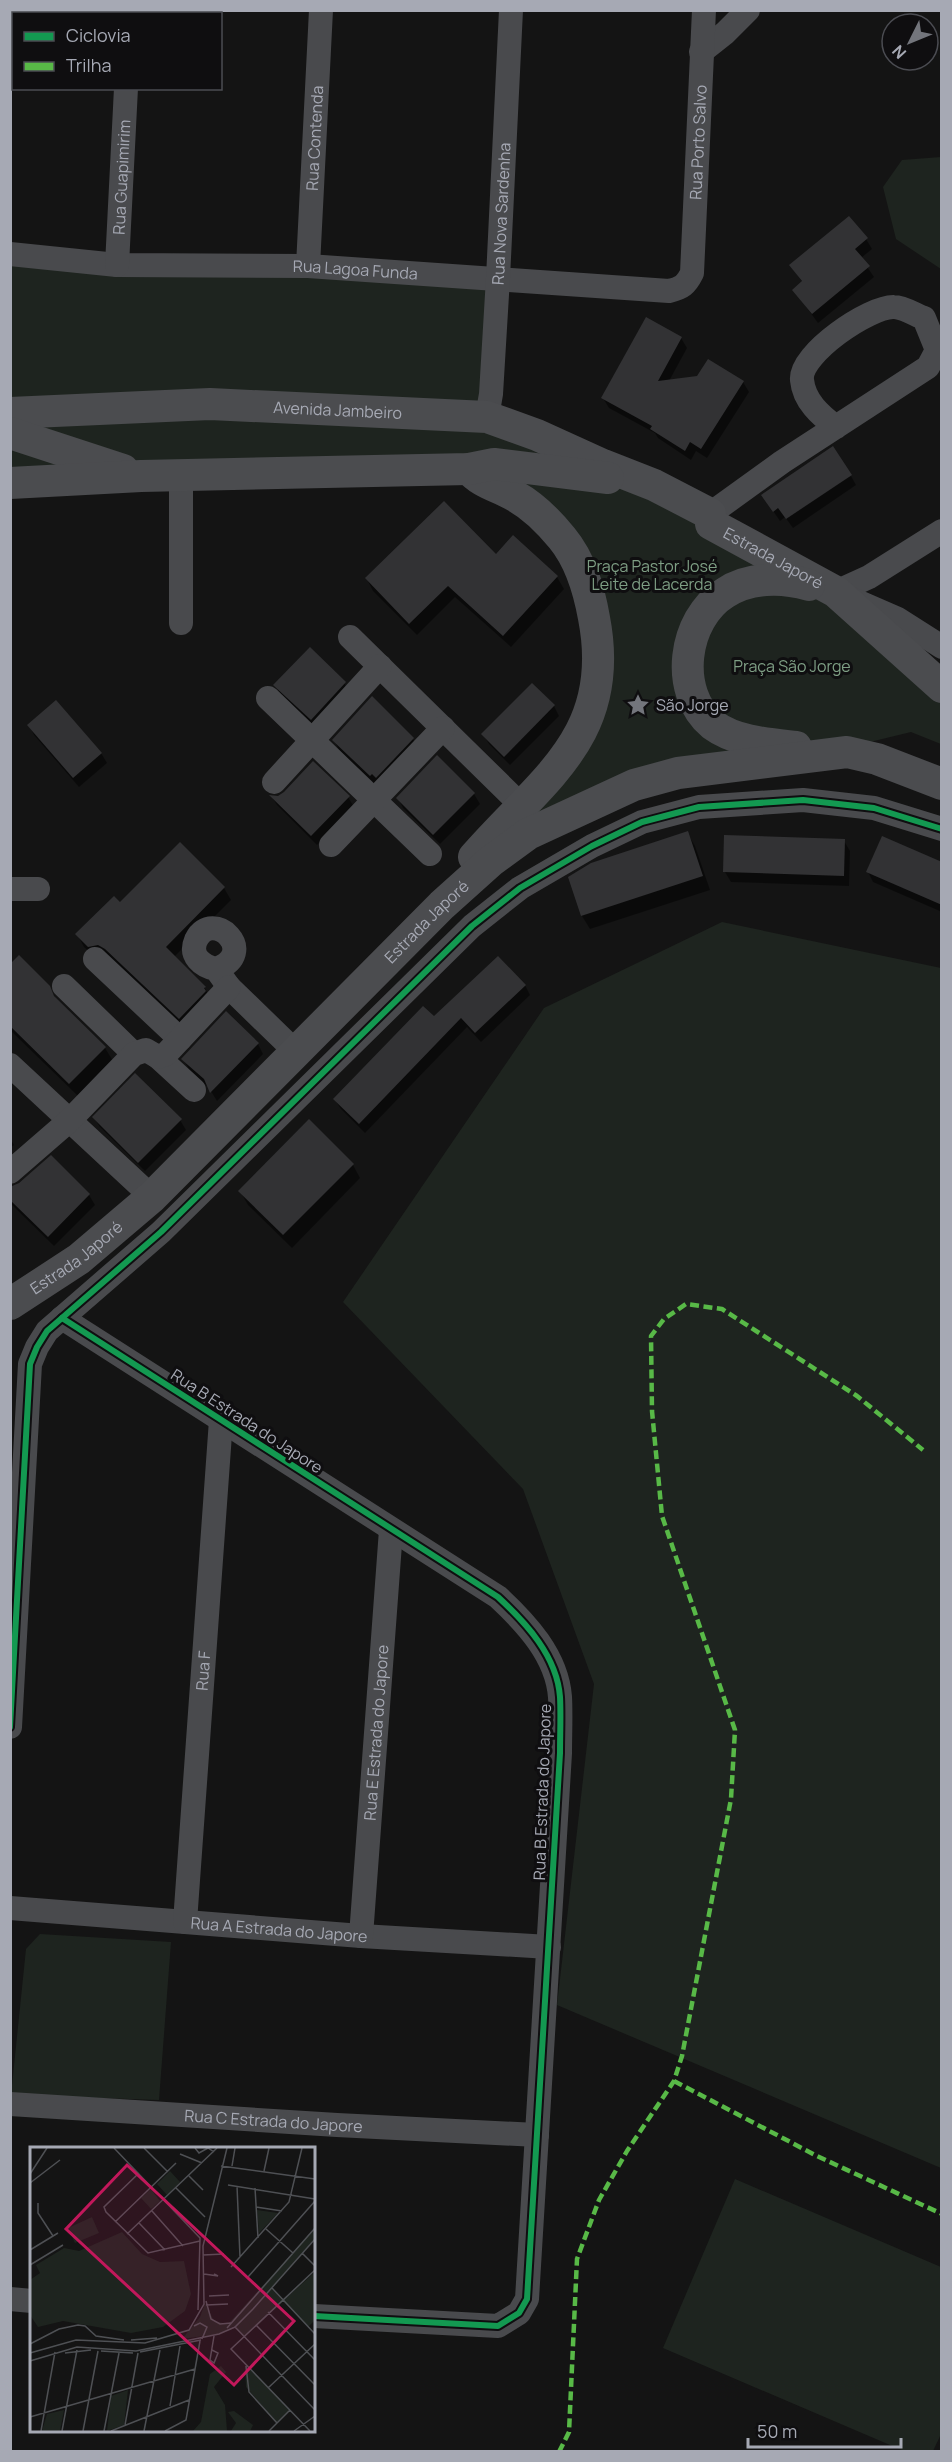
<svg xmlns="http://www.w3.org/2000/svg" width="952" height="2462" font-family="Manrope,sans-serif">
<rect width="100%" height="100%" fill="#141414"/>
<g fill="#1e241f">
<path d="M941,157H942L941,269L896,239L883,187L902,160Z"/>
<path d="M11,257L496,277L486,429L654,491L789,566L941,702V744L911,732L841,749L759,756L512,831L584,709L591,626L564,549L510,480L11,481Z"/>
<path d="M722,922L941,968V2168L557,2005L594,1684L523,1489L343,1302L544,1008Z"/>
<path d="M40,1934L171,1942L159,2100L11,2095L26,1949Z"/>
<path d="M735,2179L941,2267L942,2432L933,2451H904L663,2348Z"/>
</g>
<g fill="#0007">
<path d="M866,239L872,249L861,258L874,277L818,323L794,290L803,283L791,266Z"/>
<path d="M681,338L687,348L669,381L743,382L749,392L707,458L696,451L691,460L658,438L655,433L609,408L603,398Z"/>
<path d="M851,476L856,485L793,528L785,517L780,521L769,505Z"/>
<path d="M496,556L557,577L564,589L511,647L455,597L417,635L373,591L367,579Z"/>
<path d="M344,683L350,693L318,729L281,695L275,685Z"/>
<path d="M554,706L559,716L510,765L489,744L483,734Z"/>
<path d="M29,725L101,753L107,763L79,787L34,735Z"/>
<path d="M413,739L418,749L376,785L339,750L334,740Z"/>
<path d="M437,757L474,794L480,804L440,844L403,808L398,798Z"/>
<path d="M272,797H348L354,807L317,845L277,805Z"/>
<path d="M687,833L695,846L710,890L590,929L582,916L570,877Z"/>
<path d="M844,841L850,851L849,886L731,882L725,872Z"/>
<path d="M180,844L224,888L231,900L174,957L204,987L211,999L187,1030L96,958L84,947L77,934L121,904Z"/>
<path d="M942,864V912L873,882L868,872Z"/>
<path d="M10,966L49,987L57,1001L105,1048L113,1061L78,1096L10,1030Z"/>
<path d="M525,985L530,995L481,1042L467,1027L365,1133L341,1109L335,1100L434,1018Z"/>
<path d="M258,1044L263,1054L217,1101L209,1088L189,1069L183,1059Z"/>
<path d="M94,1118L180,1120L186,1130L145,1171L100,1127Z"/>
<path d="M10,1138L14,1145L10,1148Z"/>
<path d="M51,1157L89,1195L95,1205L54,1246L10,1203V1190Z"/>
<path d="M353,1165L360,1178L292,1248L248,1205L240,1191Z"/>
</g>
<g fill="#323234">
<path d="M849,216L868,238L855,249L870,266L812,314L792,290L802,281L789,265Z"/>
<path d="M646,317L682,337L658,381L697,376L708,359L744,381L701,449L690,442L685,451L650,429L652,426L601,398Z"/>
<path d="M833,446L852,475L786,519L778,508L773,512L761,495Z"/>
<path d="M444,501L496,554L513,535L558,576L503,636L448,586L409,624L365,578Z"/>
<path d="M310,647L346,682L311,720L273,685Z"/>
<path d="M532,683L555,705L504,757L481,734Z"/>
<path d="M372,696L414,738L376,778L372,774L370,776L332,740Z"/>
<path d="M56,700L102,753L73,778L27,725Z"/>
<path d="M437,755L475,793L433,835L396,798Z"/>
<path d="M313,761L350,796L311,836L269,795L278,796L284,792Z"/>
<path d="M688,831L703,876L581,916L568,877L591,863Z"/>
<path d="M724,835L845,839L844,876L723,872Z"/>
<path d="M882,836L942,862V905L866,872Z"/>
<path d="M180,842L225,887L166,947L206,987L204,988L206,991L179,1019L105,949L98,945L88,947L75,934L114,896L120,902Z"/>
<path d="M19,955L50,986L54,996L106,1047L69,1084L10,1026V964Z"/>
<path d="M498,956L526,985L475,1033L461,1018L359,1124L333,1099L423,1006L434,1016Z"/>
<path d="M226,1011L259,1043L210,1093L204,1079L181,1059Z"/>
<path d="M135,1073L182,1119L138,1163L92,1117Z"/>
<path d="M309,1119L354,1164L283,1235L238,1191Z"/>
<path d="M51,1155L90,1194L48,1237L10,1200V1187L19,1183Z"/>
</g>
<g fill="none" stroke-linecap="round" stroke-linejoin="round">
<g stroke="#494a4d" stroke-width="24">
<path d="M130,14V10"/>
<path d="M701,52L725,33L748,10"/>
<path id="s1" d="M10,254L117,265L308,266L669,291C682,288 686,285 692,273L704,10"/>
<path id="s2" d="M117,265L126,88"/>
<path id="s3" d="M308,266L321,10"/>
<path id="s4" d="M487,417L491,394L498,278L511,10"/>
<path d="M181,476V623"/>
<path d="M710,514L782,462L928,367L937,350L924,318C916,315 903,307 894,307C870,306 799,354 802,380C804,401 820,415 836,427"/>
<path d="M836,592L869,577L942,531"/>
<path d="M852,599L898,619L942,647"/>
<path d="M350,637L521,805"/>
<path d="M268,698L430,854"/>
<path d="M274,782L380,666"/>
<path d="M331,845L443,728"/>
<path d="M10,889H38"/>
<path d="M95,959L180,1039"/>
<path d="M216,969C260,953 213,907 196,940C189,956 202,966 216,969L229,987L297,1053"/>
<path d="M64,986L134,1054"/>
<path d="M158,1057L194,1090"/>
<path d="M10,1065L152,1197"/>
<path d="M10,1172L70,1120L134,1054L146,1050L158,1057L166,1054L229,987"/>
<path d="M62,1318L498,1597C526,1623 557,1656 560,1697C561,1715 560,1734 560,1753L527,2299L519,2313L498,2326L314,2316"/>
<path d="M10,1727L30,1364L37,1347L47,1331L161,1232L472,926L520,888L592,846L642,822L699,807L803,800L874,808L942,829"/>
<path id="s5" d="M10,1908L361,1936L549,1947"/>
<path id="s6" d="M185,1922L221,1420"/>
<path id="s7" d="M361,1936L391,1530"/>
<path id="s8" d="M10,2104L337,2125L537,2135"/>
<path d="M10,2299L32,2301"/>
</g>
<g stroke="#4b4c4f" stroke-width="32">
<path id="s9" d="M10,413L210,404L487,417L537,435L603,465L654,485L710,514L711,524L836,592L942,687"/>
<path d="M10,433L123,470"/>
<path d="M469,469C482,484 498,486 515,496C533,506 549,522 562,538C581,561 589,590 594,618C617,736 542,779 474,857"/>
<path d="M10,483L141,476L469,469L494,464L608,478"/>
<path d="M796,747C769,744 736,742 713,725C673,692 683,619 725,593C749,577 782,577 809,585"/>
<path id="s10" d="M10,1304L79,1259L152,1197L442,905L491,861L528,834L634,785L678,773L847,752L877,759L942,784"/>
</g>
<g stroke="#58b947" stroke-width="4.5" stroke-dasharray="9 4.5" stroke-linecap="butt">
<path d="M674,2081L817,2156L942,2214"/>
<path d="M559,2452L569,2432L577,2259L599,2200L627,2151L674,2081L682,2056L731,1799L735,1730L662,1516L652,1411L651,1336L664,1319L686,1304L722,1309L857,1396L923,1450"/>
</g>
<g stroke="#0f0e10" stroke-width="10">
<g id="cycleway">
<path d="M62,1318L498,1597C526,1623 557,1656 560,1697C561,1715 560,1734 560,1753L527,2299L519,2313L498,2326L314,2316"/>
<path d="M10,1727L30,1364L37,1347L47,1331L161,1232L472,926L520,888L592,846L642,822L699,807L803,800L874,808L942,829"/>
</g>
</g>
<use href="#cycleway" stroke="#139951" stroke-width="6"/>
</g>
<defs>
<g id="sight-bare" transform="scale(1.8)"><path d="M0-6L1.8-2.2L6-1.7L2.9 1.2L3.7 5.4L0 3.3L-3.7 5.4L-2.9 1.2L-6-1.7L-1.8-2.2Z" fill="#73757c" stroke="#0f0e10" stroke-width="2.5" paint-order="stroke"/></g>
</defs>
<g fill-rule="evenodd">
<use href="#sight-bare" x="638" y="705"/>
</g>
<g text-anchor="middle" stroke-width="6" stroke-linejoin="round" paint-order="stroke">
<g font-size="16" fill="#a6a9b4" stroke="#0f0e10">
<text dy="6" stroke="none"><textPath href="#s3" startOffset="128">Rua Contenda</textPath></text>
<text dy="6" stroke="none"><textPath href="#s1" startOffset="822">Rua Porto Salvo</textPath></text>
<text dy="6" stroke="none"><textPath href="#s2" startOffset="88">Rua Guapimirim</textPath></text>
<text dy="6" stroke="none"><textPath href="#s4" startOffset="204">Rua Nova Sardenha</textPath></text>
<text dy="6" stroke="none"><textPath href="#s1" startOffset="346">Rua Lagoa Funda</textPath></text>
<text dy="6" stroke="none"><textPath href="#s9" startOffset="328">Avenida Jambeiro</textPath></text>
<text dy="6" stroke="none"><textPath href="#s9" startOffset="802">Estrada Japoré</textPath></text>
<text dy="6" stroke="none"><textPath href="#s10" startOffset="567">Estrada Japoré</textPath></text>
<text dy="6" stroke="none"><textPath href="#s10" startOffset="81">Estrada Japoré</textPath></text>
<text transform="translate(247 1421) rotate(33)" y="6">Rua B Estrada do Japore</text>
<text dy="6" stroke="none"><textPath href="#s6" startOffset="252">Rua F</textPath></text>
<text dy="6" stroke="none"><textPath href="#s7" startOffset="204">Rua E Estrada do Japore</textPath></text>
<text transform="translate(542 1792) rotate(-88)" y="6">Rua B Estrada do Japore</text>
<text dy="6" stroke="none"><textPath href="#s5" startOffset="270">Rua A Estrada do Japore</textPath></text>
<text dy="6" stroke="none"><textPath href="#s8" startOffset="264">Rua C Estrada do Japore</textPath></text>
</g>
<g font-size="16" fill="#7e9e84" stroke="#0f0e10">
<text x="652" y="572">Praça Pastor José<tspan x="652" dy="18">Leite de Lacerda</tspan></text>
<text x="792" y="672">Praça São Jorge</text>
</g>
<g font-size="16" fill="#a6a9b4" stroke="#0f0e10" text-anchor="start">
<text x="656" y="711">São Jorge</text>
</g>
</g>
<g transform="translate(30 2147)">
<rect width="285" height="285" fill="#141414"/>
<path d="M140,24L150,35L137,48L127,37ZM121,42L130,54L121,62L111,51ZM227,63L248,66L229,86ZM62,70L69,86L45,96L38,81ZM285,81V91L241,141L253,154L285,125V173L278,180L253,154L214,190L204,179L189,187L152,192L170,170L175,156L184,174L198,177ZM92,85L112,107L130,115L154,114L161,147L155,164L133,180L101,186L33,174L8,180L0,168V133L10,126L6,118L34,101L49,104ZM215,218L260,263L247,276L216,240ZM191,219L196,225L184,240L195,258L197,284H163L171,275L180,227ZM98,243L94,278L77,284L81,249ZM34,263L30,284H12L17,267ZM204,264L223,278L220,284H201L206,276L198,265Z" fill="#1e241f"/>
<path fill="none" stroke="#4e5054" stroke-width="1.5" d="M84,1L170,91L168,163M114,1L138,25M165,1L169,6L178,1L184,5M150,7L172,16M191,19L285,32M202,19L205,1M234,24L239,1M109,26L74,60L76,65L118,106L170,94M0,27L17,1M159,29L173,43M0,36L30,13M198,38L285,52M207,39L210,110M146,41L175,70M225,41L228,91M8,56V66L23,89M226,60L252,64M122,64L153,99M85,75L146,16M109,76L135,103M236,82L263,106M97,87L187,1M0,103L28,86M272,106L285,119M173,108L194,107M0,118L33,98M201,120L259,55L272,1M174,127L188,129L184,127M218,130L285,54M242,141L285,187M179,149L199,148M176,154L181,172L190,177L201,176M176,158L198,157M238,165L285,213M226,178L285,238M164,179L170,176L177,180L172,192M205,180L285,263M197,181L285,81M101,193L127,191M0,197L29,182L48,178L55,179L66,189L94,193M182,203L188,206L184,216L180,213L184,189M71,204L103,206M110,205L171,193M0,206L46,193L115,196L159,183L174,157L173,99L197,1M35,206L61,203M0,214L47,200L106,204L189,187L205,180L223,162L285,92M216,219L219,245L247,276M238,241L285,197M140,259L150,199M0,270L165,222M95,278L108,206M11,284L25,205M32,284L47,203M53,284L68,204M74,284L89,206M81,284L159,253M114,284L130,203M135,284L156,273L170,194M239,284L260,263M264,284L285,269M280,284L201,202L285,123"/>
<path fill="#c2185b" fill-opacity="0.15" stroke="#c2185b" stroke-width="3" d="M97,18L264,174L204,238L36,82Z"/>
<rect width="285" height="285" fill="none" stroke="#a6a9b4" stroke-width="3"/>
</g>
<rect width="952" height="2462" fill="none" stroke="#a6a9b4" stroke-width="24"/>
<rect x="12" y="12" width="210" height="78" fill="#0f0e10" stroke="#4b4c52" stroke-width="1.5"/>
<rect x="24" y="32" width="30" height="9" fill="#139951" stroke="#4b4c52" stroke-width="1.5"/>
<text x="66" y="42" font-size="18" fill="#a6a9b4">Ciclovia</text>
<rect x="24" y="62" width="30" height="9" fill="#58b947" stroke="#4b4c52" stroke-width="1.5"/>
<text x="66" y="72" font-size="18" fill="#a6a9b4">Trilha</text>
<g transform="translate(910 42) rotate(227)"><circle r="28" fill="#0f0e10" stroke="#4b4c52" stroke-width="1.5"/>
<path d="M0-4.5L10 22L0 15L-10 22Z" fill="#73757c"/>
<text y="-9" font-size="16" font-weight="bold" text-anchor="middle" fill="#a6a9b4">N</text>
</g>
<path d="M748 2438v9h153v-9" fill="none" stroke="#a6a9b4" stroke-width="3"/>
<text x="757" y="2438" font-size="18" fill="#a6a9b4" stroke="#0f0e10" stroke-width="4.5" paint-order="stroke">50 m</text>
</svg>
